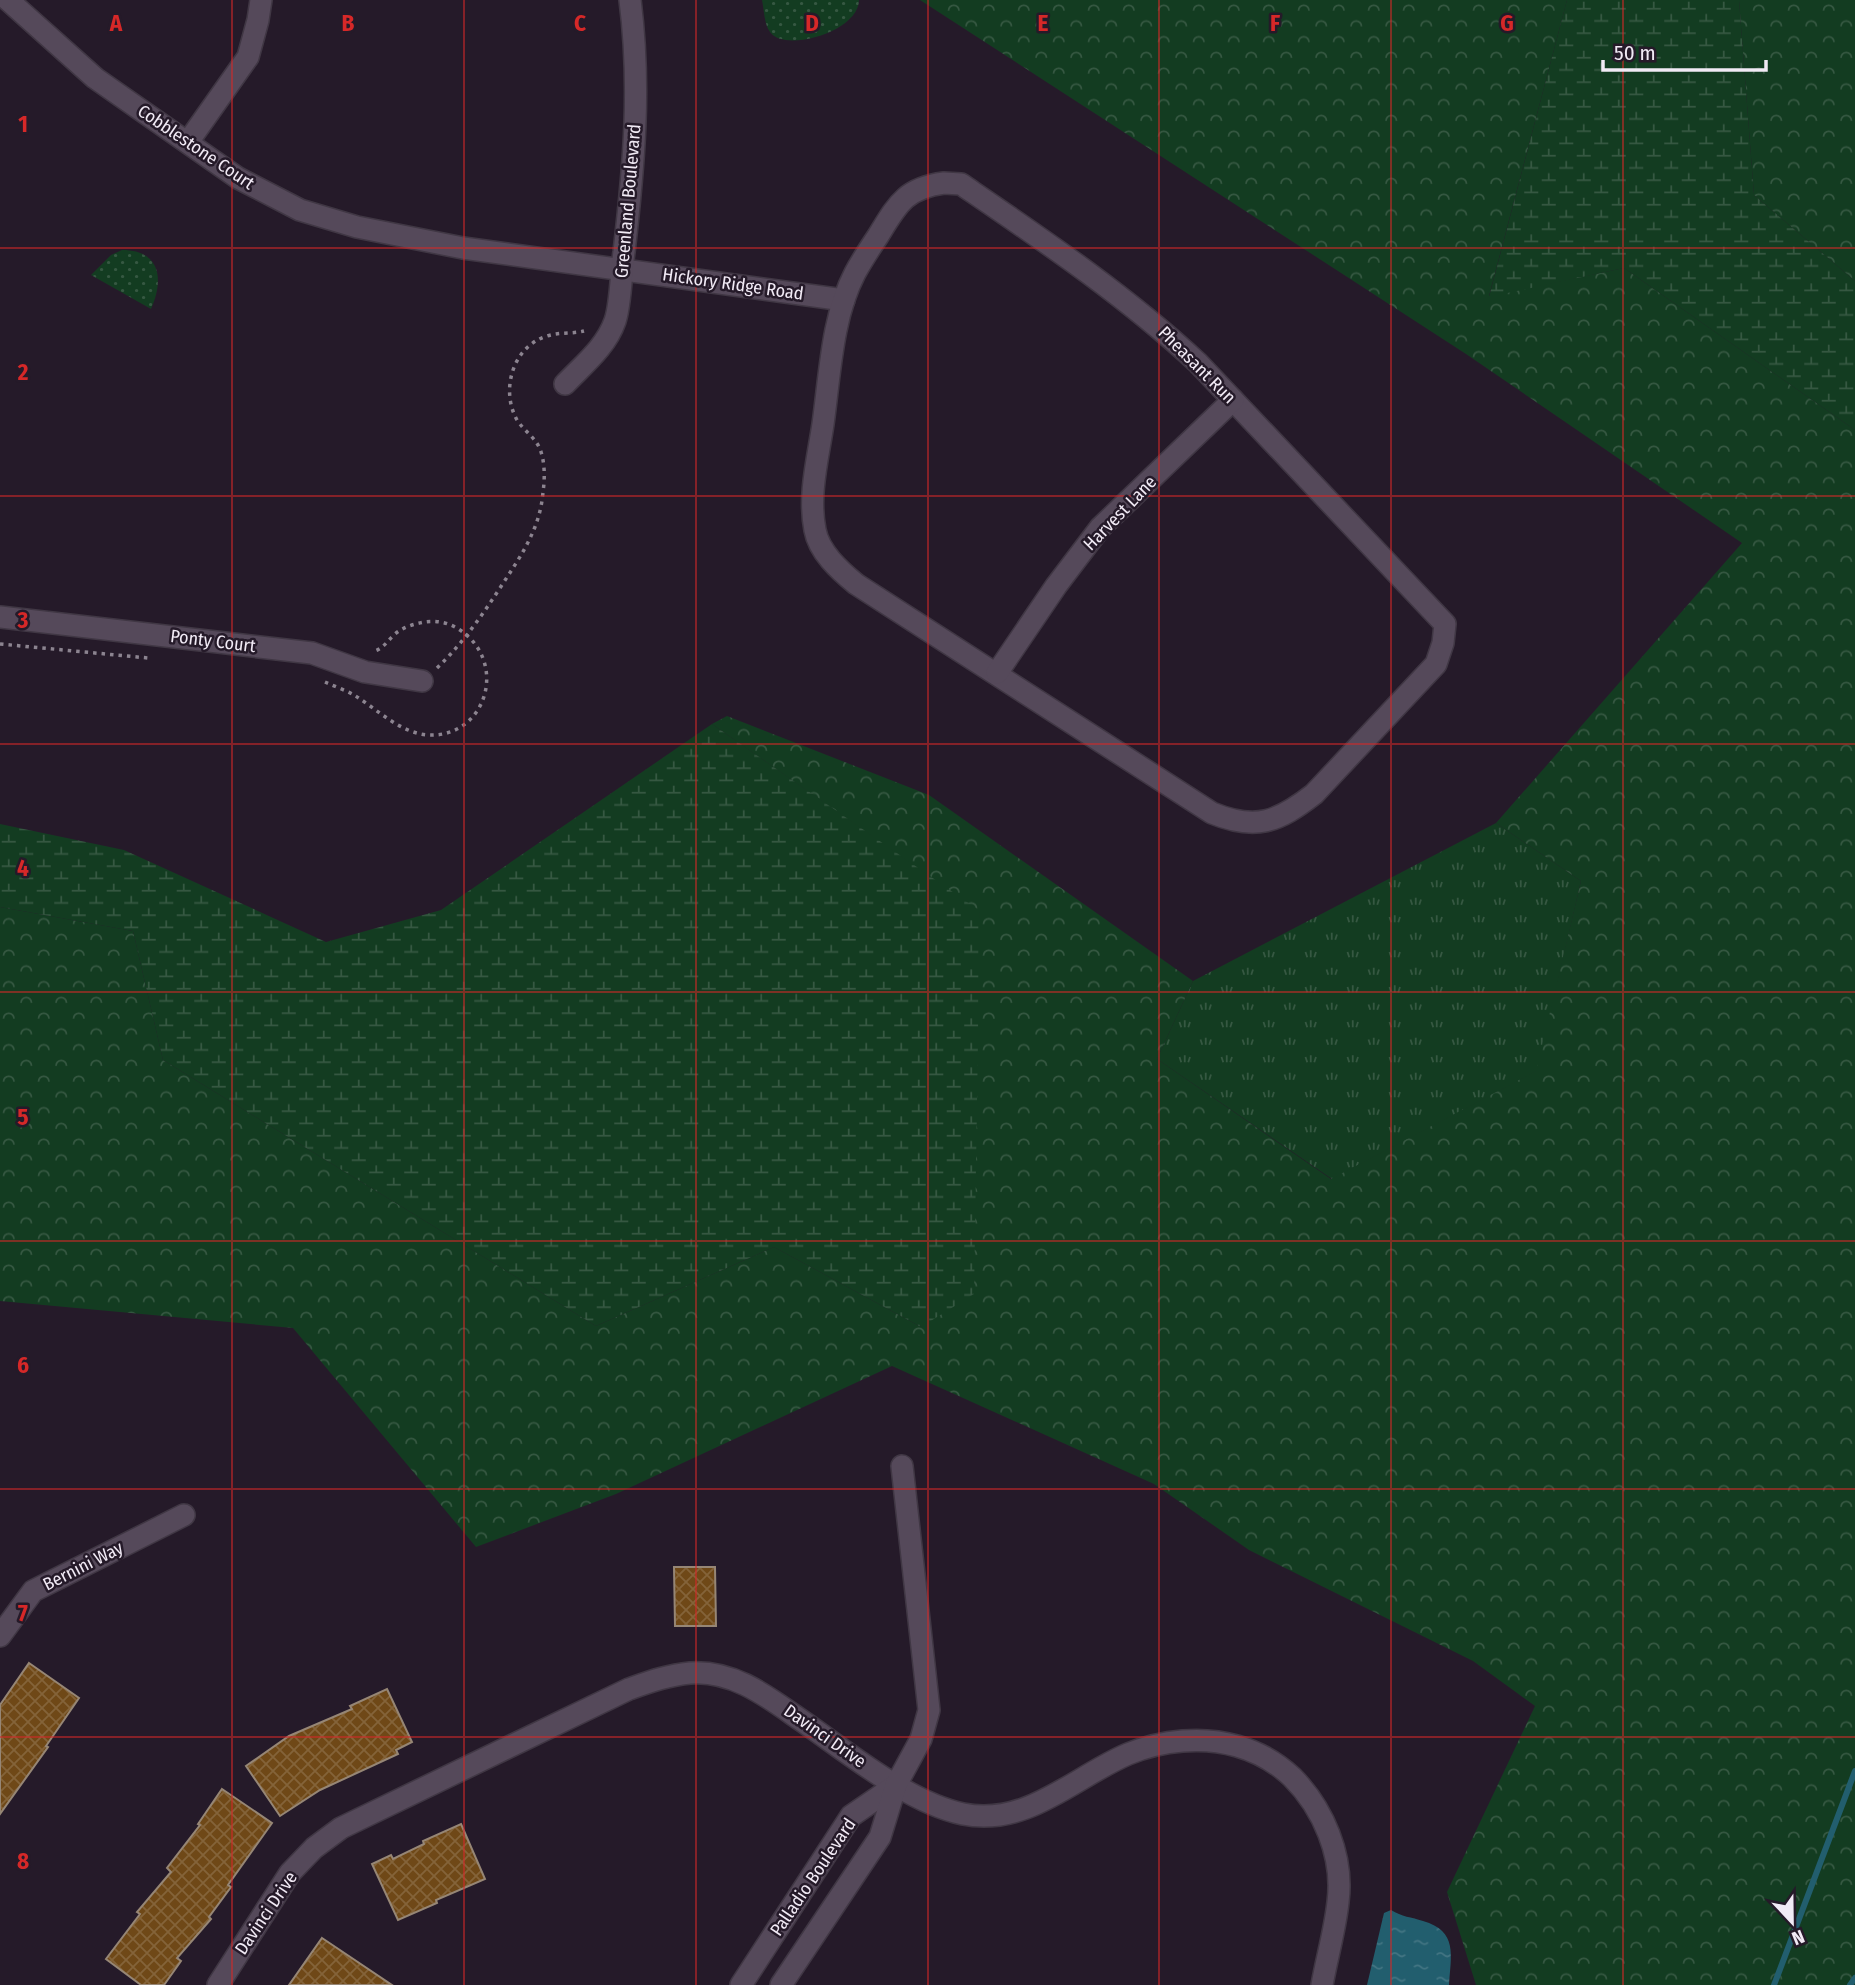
<svg xmlns="http://www.w3.org/2000/svg" width="1855" height="1985" font-family="'Fira Sans Condensed',sans-serif">
<defs>
<pattern id="grass-tufts" width="24" height="20" patternUnits="userSpaceOnUse" patternTransform="scale(1.75)"><rect width="24" height="20" fill="#133c21"/><path d="M3 7l-1-3M5 7V3M7 7l1-3M15 17l-1-3M17 17v-4M19 17l1-3" fill="none" stroke="#365842"/></pattern>
<pattern id="forest-crowns" width="20" height="18" patternUnits="userSpaceOnUse" patternTransform="scale(1.75)"><rect width="20" height="18" fill="#133c21"/><path d="M2 6a3 3 0 1 1 6 0M12 15a3 3 0 1 1 6 0" fill="none" stroke="#365842"/></pattern>
<pattern id="wetland-marsh" width="20" height="14" patternUnits="userSpaceOnUse" patternTransform="scale(1.75)"><rect width="20" height="14" fill="#133c21"/><path d="M1 5h8M5 5V1M11 12h8M15 12V8" fill="none" stroke="#365842"/></pattern>
<pattern id="park-dots" width="8" height="8" patternUnits="userSpaceOnUse" patternTransform="scale(1.75)"><rect width="8" height="8" fill="#133c21"/><path d="M2 2h.1M6 6h.1" fill="none" stroke="#365842" stroke-width="1.8" stroke-linecap="round"/></pattern>
<pattern id="water-ripples" width="26" height="14" patternUnits="userSpaceOnUse" patternTransform="scale(1.75)"><rect width="26" height="14" fill="#225e6e"/><path d="M2 4q2-2 4 0t4 0M15 11q2-2 4 0t4 0" fill="none" stroke="#437583"/></pattern>
<pattern id="building-cross-hatch" width="8" height="8" patternUnits="userSpaceOnUse" patternTransform="scale(1.75)"><rect width="8" height="8" fill="#6f4817"/><path d="M0 0l8 8M0 8l8-8" fill="none" stroke="#846339"/></pattern>
</defs>
<rect width="100%" height="100%" fill="#251a29"/>
<path fill="url(#grass-tufts)" d="M1496,823L1581,881L1537,1071L1332,1179L1157,1059L1193,981Z"/>
<g fill="url(#forest-crowns)">
<path d="M920,0H1567L1489,296L1624,268L1855,430V1985H1476L1447,1892L1535,1706L1473,1661L1249,1550L1154,1484L892,1366L616,1494L476,1547L293,1328L0,1301V907L133,931L163,1060L596,1326L774,1247L921,1327L980,912L712,724L727,716L929,795L1193,981L1157,1059L1331,1179L1536,1071L1581,881L1496,823L1742,543L1466,354Z"/>
<path d="M1739,0H1855V281L1754,195Z"/>
</g>
<g fill="url(#wetland-marsh)">
<path d="M1567,0H1739L1754,195L1855,281V430L1624,268L1489,297Z"/>
<path d="M712,724L980,911L974,1294L921,1327L774,1247L596,1326L163,1060L133,931L0,907V824L124,850L326,942L441,910Z"/>
</g>
<g fill="url(#park-dots)">
<path d="M762,0H859C859,32 784,53 770,32C764,24 764,9 762,0Z"/>
<path d="M122,250C161,250 164,280 151,309L91,275L111,255Z"/>
</g>
<path fill="url(#water-ripples)" d="M1391,1910C1402,1917 1411,1917 1423,1921C1458,1931 1451,1955 1449,1985H1367L1384,1913Z"/>
<g fill="none" stroke-linecap="round" stroke-linejoin="round">
<g stroke="#225e6e" stroke-width="6">
<path d="M1774,1985L1855,1771"/>
<path d="M1850,1985L1855,1978"/>
</g>
</g>
<g fill="url(#building-cross-hatch)" stroke="#968675" stroke-width="2">
<path d="M674,1567H715L716,1626H675Z"/>
<path d="M29,1663L79,1698L46,1746L48,1747L0,1814V1705Z"/>
<path d="M387,1689L412,1742L396,1750L398,1754L320,1790L280,1816L246,1766L289,1736L352,1709L350,1706Z"/>
<path d="M222,1789L272,1823L228,1885L231,1887L209,1917L211,1919L177,1958L181,1961L164,1985H141L106,1959L140,1914L137,1912L171,1872L167,1868L200,1825L198,1824Z"/>
<path d="M461,1824L485,1879L436,1900L437,1903L398,1920L372,1864L391,1855L393,1859L424,1844L423,1841Z"/>
<path d="M322,1938L392,1985H289Z"/>
</g>
<g fill="none" stroke-linecap="round" stroke-linejoin="round">
<g stroke="#403744" stroke-width="24">
<g id="minor">
<path d="M8,0L95,78L238,178L300,210L357,227L463,248L844,300"/>
<path d="M188,142L248,57L258,20L261,0"/>
<path d="M944,183L961,184C1043,240 1125,295 1198,363L1445,624L1443,643L1436,664L1314,794C1278,822 1256,831 1212,813L856,584C839,570 819,552 815,530C808,495 818,458 823,424C830,374 832,317 855,273C862,260 870,248 878,236C897,205 905,188 944,183Z"/>
<path d="M565,384C583,365 606,347 615,321C621,304 621,271 624,252C634,166 641,86 630,0"/>
<path d="M0,617L312,653L365,672L422,681"/>
<path d="M997,673L1056,586L1100,528L1233,400"/>
<path d="M0,1636L33,1591L184,1515"/>
<path d="M218,1985L290,1873L314,1848L341,1828L629,1689C649,1682 668,1675 690,1673C731,1670 764,1694 795,1716C844,1749 906,1802 963,1814C1027,1827 1074,1777 1128,1754C1162,1740 1203,1736 1237,1746C1258,1752 1276,1762 1292,1777C1323,1808 1344,1856 1338,1902C1335,1930 1327,1957 1322,1985"/>
<path d="M741,1985L851,1816L896,1785"/>
<path d="M781,1985L880,1837L896,1785L921,1739L929,1710L902,1466"/>
</g>
</g>
<g stroke="#8c8490" stroke-width="3.5" stroke-dasharray="3.5 5" stroke-linecap="butt">
<path d="M0,644L148,658"/>
<path d="M437,668C462,644 481,617 500,588C520,557 540,530 543,492C545,478 545,462 540,449C535,437 524,431 517,420C500,390 513,346 547,336C559,332 572,334 584,331"/>
<path d="M325,682C334,686 345,690 354,695C377,709 400,733 428,735C486,738 509,663 460,630C450,623 437,620 424,622C414,624 403,627 395,634C388,640 384,648 375,651"/>
</g>
<use href="#minor" stroke="#55495a" stroke-width="21"/>
</g>
<path fill="none" stroke="#d62828" stroke-width="2" stroke-opacity="0.55" d="M232,0V1985M464,0V1985M696,0V1985M928,0V1985M1159,0V1985M1391,0V1985M1623,0V1985M0,248H1855M0,496H1855M0,744H1855M0,992H1855M0,1241H1855M0,1489H1855M0,1737H1855"/>
<g text-anchor="middle" stroke-width="5" stroke-linejoin="round" paint-order="stroke">
<g font-size="18" fill="#f1eaf5" stroke="#251a29">
<text transform="translate(196 147) rotate(34)" y="6">Cobblestone Court</text>
<text transform="translate(628 201) rotate(-85)" y="6">Greenland Boulevard</text>
<text transform="translate(733 284) rotate(8)" y="6">Hickory Ridge Road</text>
<text transform="translate(1197 365) rotate(45)" y="6">Pheasant Run</text>
<text transform="translate(1120 513) rotate(-46)" y="6">Harvest Lane</text>
<text transform="translate(213 641) rotate(7)" y="6">Ponty Court</text>
<text transform="translate(83 1566) rotate(-27)" y="6">Bernini Way</text>
<text transform="translate(825 1736) rotate(35)" y="6">Davinci Drive</text>
<text transform="translate(813 1877) rotate(-56)" y="6">Palladio Boulevard</text>
<text transform="translate(266 1913) rotate(-56)" y="6">Davinci Drive</text>
</g>
</g>
<g font-size="23" text-anchor="middle" font-weight="bold" fill="#d62828" stroke="#251a29" stroke-width="5" stroke-linejoin="round" paint-order="stroke">
<text x="116" y="31">A</text>
<text x="348" y="31">B</text>
<text x="580" y="31">C</text>
<text x="812" y="31">D</text>
<text x="1043" y="31">E</text>
<text x="1275" y="31">F</text>
<text x="1507" y="31">G</text>
<text x="23" y="132">1</text>
<text x="23" y="380">2</text>
<text x="23" y="628">3</text>
<text x="23" y="876">4</text>
<text x="23" y="1125">5</text>
<text x="23" y="1373">6</text>
<text x="23" y="1621">7</text>
<text x="23" y="1869">8</text>
</g>
<g transform="translate(1792 1922) rotate(158)" stroke="#251a29" stroke-width="5" paint-order="stroke">
<path d="M0-5L12 26L0 18L-12 26Z" fill="#f1eaf5"/>
<text y="-10" font-size="19" font-weight="bold" text-anchor="middle" fill="#f1eaf5">N</text>
</g>
<path d="M1603 60v10h163v-10" fill="none" stroke="#f1eaf5" stroke-width="3.5"/>
<text x="1614" y="60" font-size="21" fill="#f1eaf5" stroke="#251a29" stroke-width="5" paint-order="stroke">50 m</text>
</svg>
